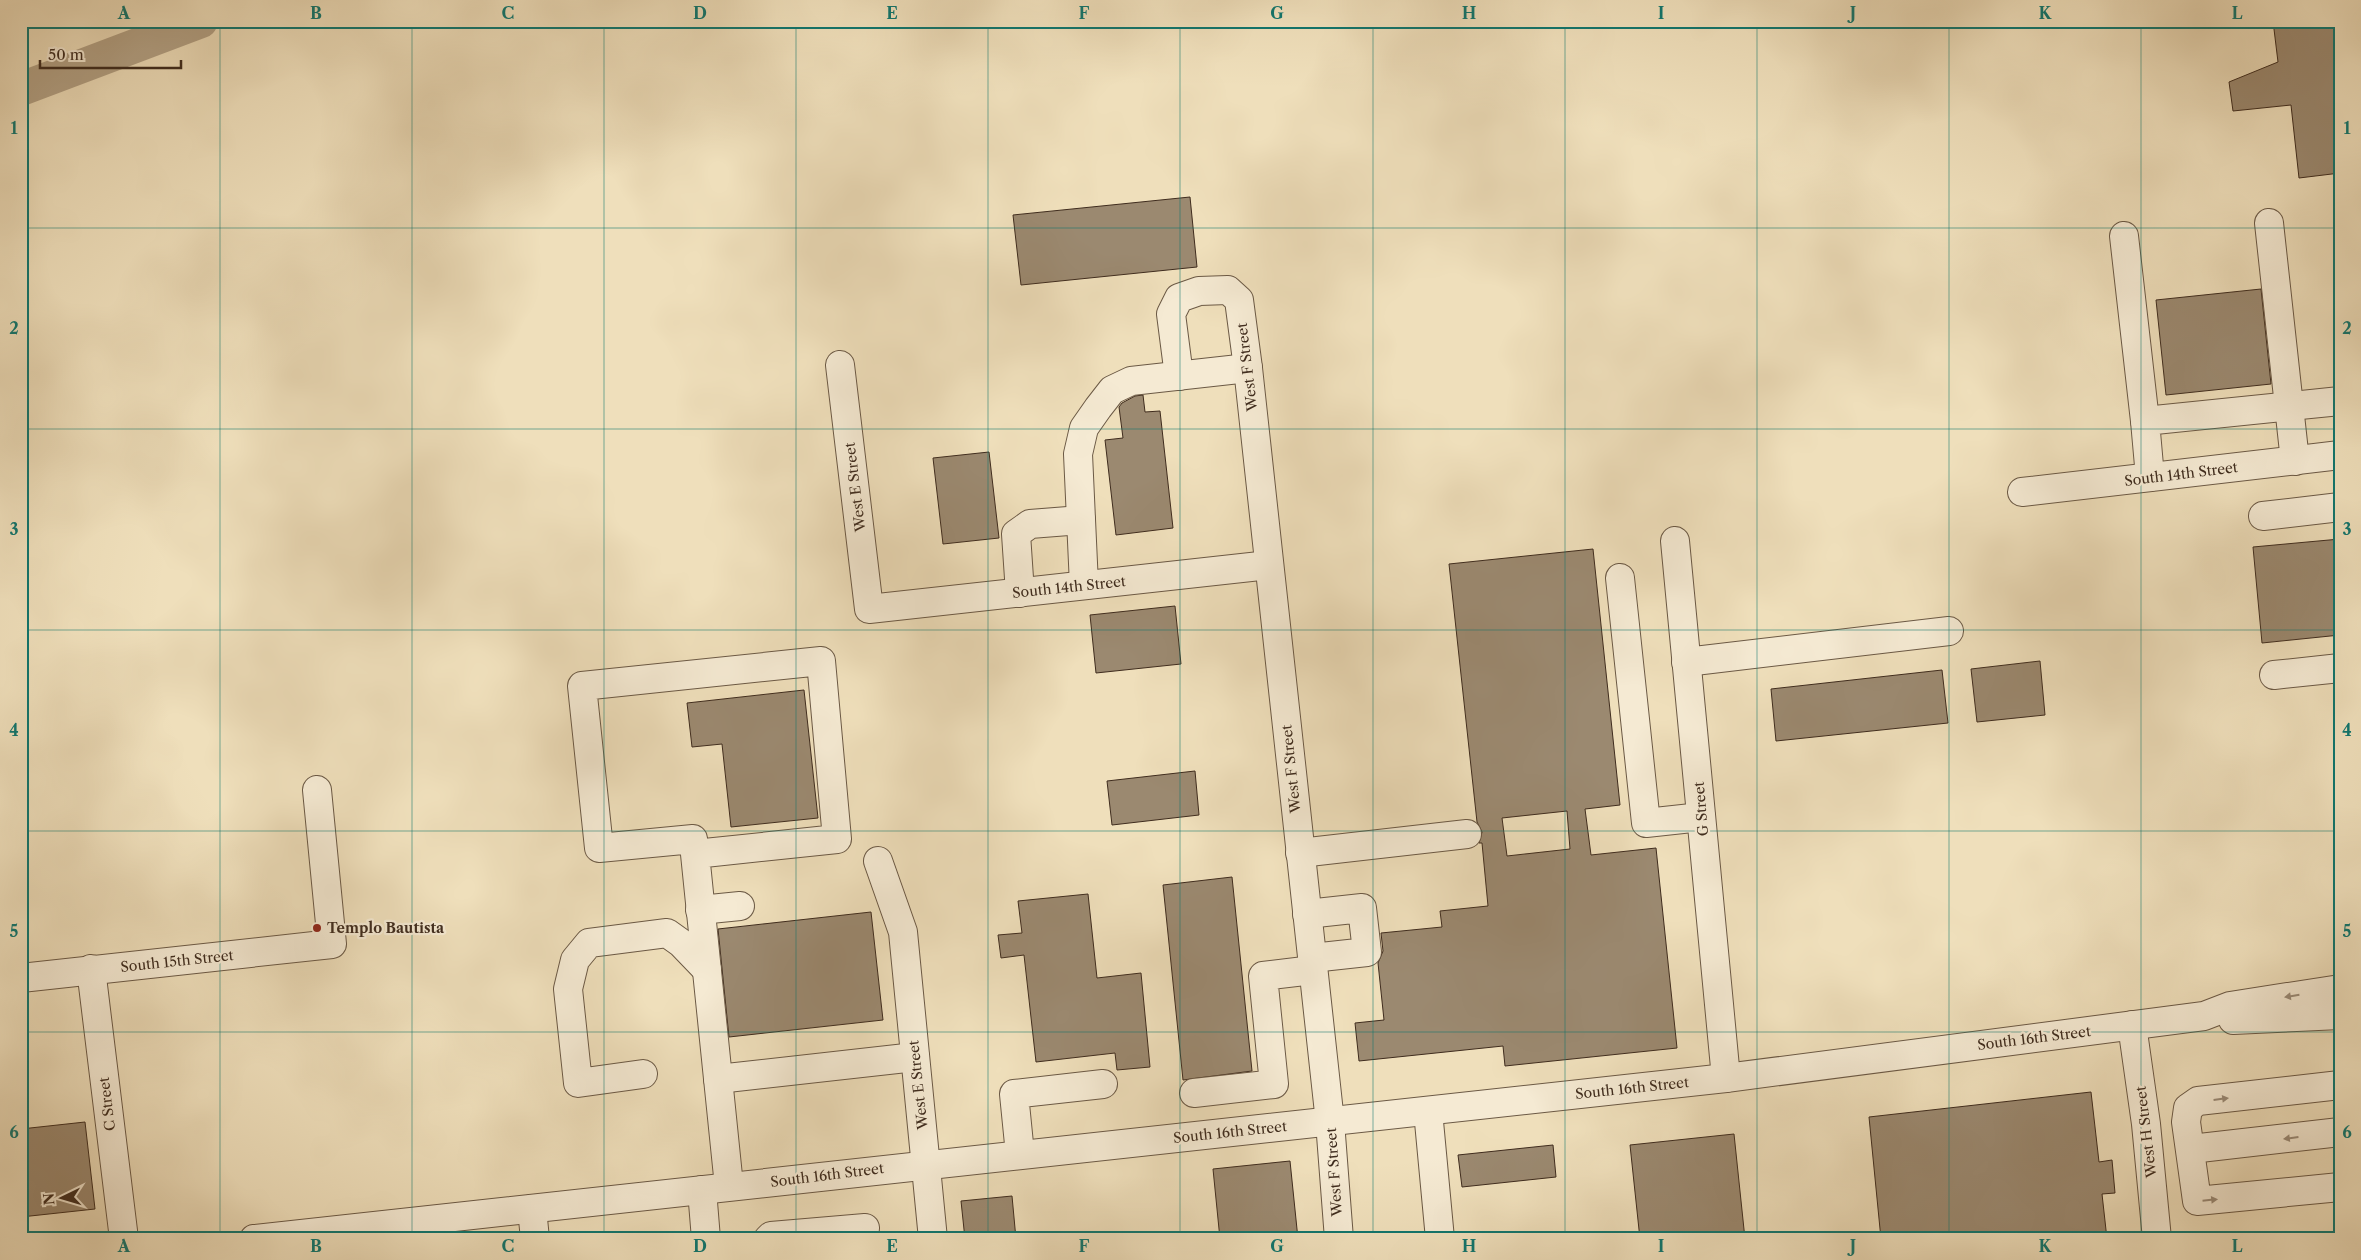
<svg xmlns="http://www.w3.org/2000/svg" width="2361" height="1260" font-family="'Libre Caslon Text',serif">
<rect width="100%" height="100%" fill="#efdfbb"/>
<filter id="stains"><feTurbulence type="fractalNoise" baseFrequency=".004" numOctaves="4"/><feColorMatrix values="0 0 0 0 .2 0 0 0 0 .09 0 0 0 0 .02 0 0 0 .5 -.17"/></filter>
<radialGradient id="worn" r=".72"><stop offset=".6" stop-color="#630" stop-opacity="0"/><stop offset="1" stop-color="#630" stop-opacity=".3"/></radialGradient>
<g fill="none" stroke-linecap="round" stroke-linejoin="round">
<path stroke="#b3a286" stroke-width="34" d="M21,89L201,21"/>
</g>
<g fill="#9b8970" stroke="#3f2c1e" fill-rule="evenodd">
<path d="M2273,21H2340V173L2299,178L2291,105L2233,111L2229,82L2278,62Z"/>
<path d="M1190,197L1197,267L1021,285L1013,215Z"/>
<path d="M2261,289L2271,384L2166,395L2156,300Z"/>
<path d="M1143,395L1145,412L1160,411L1173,528L1116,535L1105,440L1123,438L1119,407L1122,403L1135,396Z"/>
<path d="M989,452L999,538L943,544L933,458Z"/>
<path d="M2340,539V635L2262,643L2253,547Z"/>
<path d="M1593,549L1620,805L1585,809L1591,855L1656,848L1677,1048L1505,1066L1503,1046L1359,1061L1355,1023L1384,1020L1378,963L1383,951L1381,933L1442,927L1440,911L1488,906L1482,843H1479L1482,832L1477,822L1449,564ZM1567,811L1570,849L1507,856L1502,818Z"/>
<path d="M1175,606L1181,664L1096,673L1090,615Z"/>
<path d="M2040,661L2045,715L1977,722L1971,669Z"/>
<path d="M1942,670L1948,723L1776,741L1771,689Z"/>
<path d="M804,690L818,818L731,827L722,744L692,747L687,703Z"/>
<path d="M1195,771L1199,815L1112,825L1107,781Z"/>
<path d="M1232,877L1252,1071L1183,1080L1163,885Z"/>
<path d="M1088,894L1097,978L1141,973L1150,1067L1117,1070L1115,1053L1036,1062L1024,955L1001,958L998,935L1022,933L1018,901Z"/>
<path d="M871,912L883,1020L729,1037L718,929Z"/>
<path d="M2091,1092L2099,1162L2112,1160L2115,1193L2102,1194L2107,1239H1881L1869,1117Z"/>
<path d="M85,1122L95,1209L21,1217V1129Z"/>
<path d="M1734,1134L1745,1239H1640L1630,1145Z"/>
<path d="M1553,1145L1556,1177L1462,1187L1458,1155Z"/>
<path d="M1290,1161L1298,1239H1220L1213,1169Z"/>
<path d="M1012,1196L1016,1239H965L961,1201Z"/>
</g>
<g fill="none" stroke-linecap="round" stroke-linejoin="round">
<g stroke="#6b5945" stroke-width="30">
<g id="minor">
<path d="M2269,223L2295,461"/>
<path d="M2124,236L2145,421"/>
<path d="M840,365L869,609L1269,565"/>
<path d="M1179,376L1171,314L1179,298L1199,291L1228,290L1239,300L1248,368L1330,1122L1339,1239"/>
<path d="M2150,477L2145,421L2340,401"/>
<path d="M2022,492L2340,455"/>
<path d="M2263,516L2340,507"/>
<path d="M1675,541L1726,1078"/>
<path d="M1620,578L1646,823L1701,817"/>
<path d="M1084,585L1078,454L1084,428L1098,408L1112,390L1131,381L1248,368"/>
<path d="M1020,593L1016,534L1030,524L1081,520"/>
<path d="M1686,662L1949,631"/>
<path d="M2274,675L2340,668"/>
<path d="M1300,853L1467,834"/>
<path d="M695,854L693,839L599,848L582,686L821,661L837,839L695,854L729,1186"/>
<path d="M878,861L903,932L933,1239"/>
<path d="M700,910L740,906"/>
<path d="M1307,914L1362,908L1367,952L1312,958"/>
<path d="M91,969L124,1239"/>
<path d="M21,978L332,944L317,790"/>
<path d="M2233,1020L2340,1015"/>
<path d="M2132,1025L2146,1124L2157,1239"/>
<path d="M643,1074L578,1083L568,989L575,960L589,943L667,933L681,943L707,970"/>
<path d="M718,1079L915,1057"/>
<path d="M2340,1085L2198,1101L2188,1108L2186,1122L2197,1201L2340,1187"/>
<path d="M1194,1093L1274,1084L1263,976L1313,970"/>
<path d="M1428,1111L1440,1239"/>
<path d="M2191,1149L2340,1132"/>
<path d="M1020,1154L1014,1094L1103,1084"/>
<path d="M702,1190L706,1239"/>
<path d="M532,1209L535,1239"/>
<path d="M254,1239L1726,1078L2204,1016L2230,1006L2340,989"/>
<path d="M768,1239L771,1236L865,1228"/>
</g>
</g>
<use href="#minor" stroke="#f5ead3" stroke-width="28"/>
</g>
<defs><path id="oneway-solid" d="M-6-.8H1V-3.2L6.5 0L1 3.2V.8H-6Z" transform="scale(1.25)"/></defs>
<g fill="#9a8b78">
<use href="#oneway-solid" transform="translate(2292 996) rotate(171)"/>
<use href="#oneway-solid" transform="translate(2221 1099) rotate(-7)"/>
<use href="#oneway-solid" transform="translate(2291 1138) rotate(173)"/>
<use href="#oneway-solid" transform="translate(2210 1200) rotate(-6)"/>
</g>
<path fill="none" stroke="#0f766e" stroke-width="1" stroke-opacity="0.55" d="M220,21V1239M412,21V1239M604,21V1239M796,21V1239M988,21V1239M1180,21V1239M1373,21V1239M1565,21V1239M1757,21V1239M1949,21V1239M2141,21V1239M21,228H2340M21,429H2340M21,630H2340M21,831H2340M21,1032H2340"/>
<circle fill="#8f2418" stroke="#f5ead3" stroke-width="2" cx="317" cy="928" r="5"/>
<g text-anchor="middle" stroke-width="4.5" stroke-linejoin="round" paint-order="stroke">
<g font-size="14" fill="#3f2c1e" stroke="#f5ead3">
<text transform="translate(1247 367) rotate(-97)" y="5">West F Street</text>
<text transform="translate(2181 474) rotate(-7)" y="5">South 14th Street</text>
<text transform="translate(855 487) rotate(-97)" y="5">West E Street</text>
<text transform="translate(1069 587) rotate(-6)" y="5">South 14th Street</text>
<text transform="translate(1291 769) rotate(-96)" y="5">West F Street</text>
<text transform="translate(1701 809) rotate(-95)" y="5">G Street</text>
<text transform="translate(177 961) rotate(-6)" y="5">South 15th Street</text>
<text transform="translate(2034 1038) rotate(-7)" y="5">South 16th Street</text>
<text transform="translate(918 1085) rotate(-96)" y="5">West E Street</text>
<text transform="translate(1632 1088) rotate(-6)" y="5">South 16th Street</text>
<text transform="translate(107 1104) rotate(-97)" y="5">C Street</text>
<text transform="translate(1230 1132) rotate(-6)" y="5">South 16th Street</text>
<text transform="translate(2146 1132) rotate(-97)" y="5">West H Street</text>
<text transform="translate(1334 1172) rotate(-94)" y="5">West F Street</text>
<text transform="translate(827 1175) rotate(-7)" y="5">South 16th Street</text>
</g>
<g font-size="14" font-weight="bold" fill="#3f2c1e" stroke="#f5ead3" text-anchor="start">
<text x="327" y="933">Templo Bautista</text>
</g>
</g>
<rect width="2361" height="1260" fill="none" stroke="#efdfbb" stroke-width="55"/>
<g transform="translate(62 1198) rotate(265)" stroke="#f5ead3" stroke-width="4" paint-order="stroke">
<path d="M0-4L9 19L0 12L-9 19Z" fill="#3f2c1e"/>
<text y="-8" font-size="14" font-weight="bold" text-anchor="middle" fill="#3f2c1e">N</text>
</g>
<path d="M40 60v8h141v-8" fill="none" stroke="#3f2c1e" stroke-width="2.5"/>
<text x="48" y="60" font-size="15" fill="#3f2c1e" stroke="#f5ead3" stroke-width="4" paint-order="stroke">50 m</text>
<rect x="28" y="28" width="2306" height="1204" fill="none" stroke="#0f766e" stroke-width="2"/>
<g font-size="16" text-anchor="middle" font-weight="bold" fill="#0f766e">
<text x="124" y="19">A</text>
<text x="316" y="19">B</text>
<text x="508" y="19">C</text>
<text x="700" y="19">D</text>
<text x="892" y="19">E</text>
<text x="1084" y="19">F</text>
<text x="1277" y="19">G</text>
<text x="1469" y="19">H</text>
<text x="1661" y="19">I</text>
<text x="1853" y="19">J</text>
<text x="2045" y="19">K</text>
<text x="2237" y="19">L</text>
<text x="14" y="134">1</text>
<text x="2347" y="134">1</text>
<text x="14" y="334">2</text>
<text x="2347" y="334">2</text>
<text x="14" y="535">3</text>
<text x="2347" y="535">3</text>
<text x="14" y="736">4</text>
<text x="2347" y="736">4</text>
<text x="14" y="937">5</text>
<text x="2347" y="937">5</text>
<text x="14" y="1138">6</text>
<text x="2347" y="1138">6</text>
<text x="124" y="1252">A</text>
<text x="316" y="1252">B</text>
<text x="508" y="1252">C</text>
<text x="700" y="1252">D</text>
<text x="892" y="1252">E</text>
<text x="1084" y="1252">F</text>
<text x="1277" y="1252">G</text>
<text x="1469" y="1252">H</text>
<text x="1661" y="1252">I</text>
<text x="1853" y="1252">J</text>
<text x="2045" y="1252">K</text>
<text x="2237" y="1252">L</text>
</g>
<rect width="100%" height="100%" filter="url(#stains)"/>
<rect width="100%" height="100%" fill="url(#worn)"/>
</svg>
